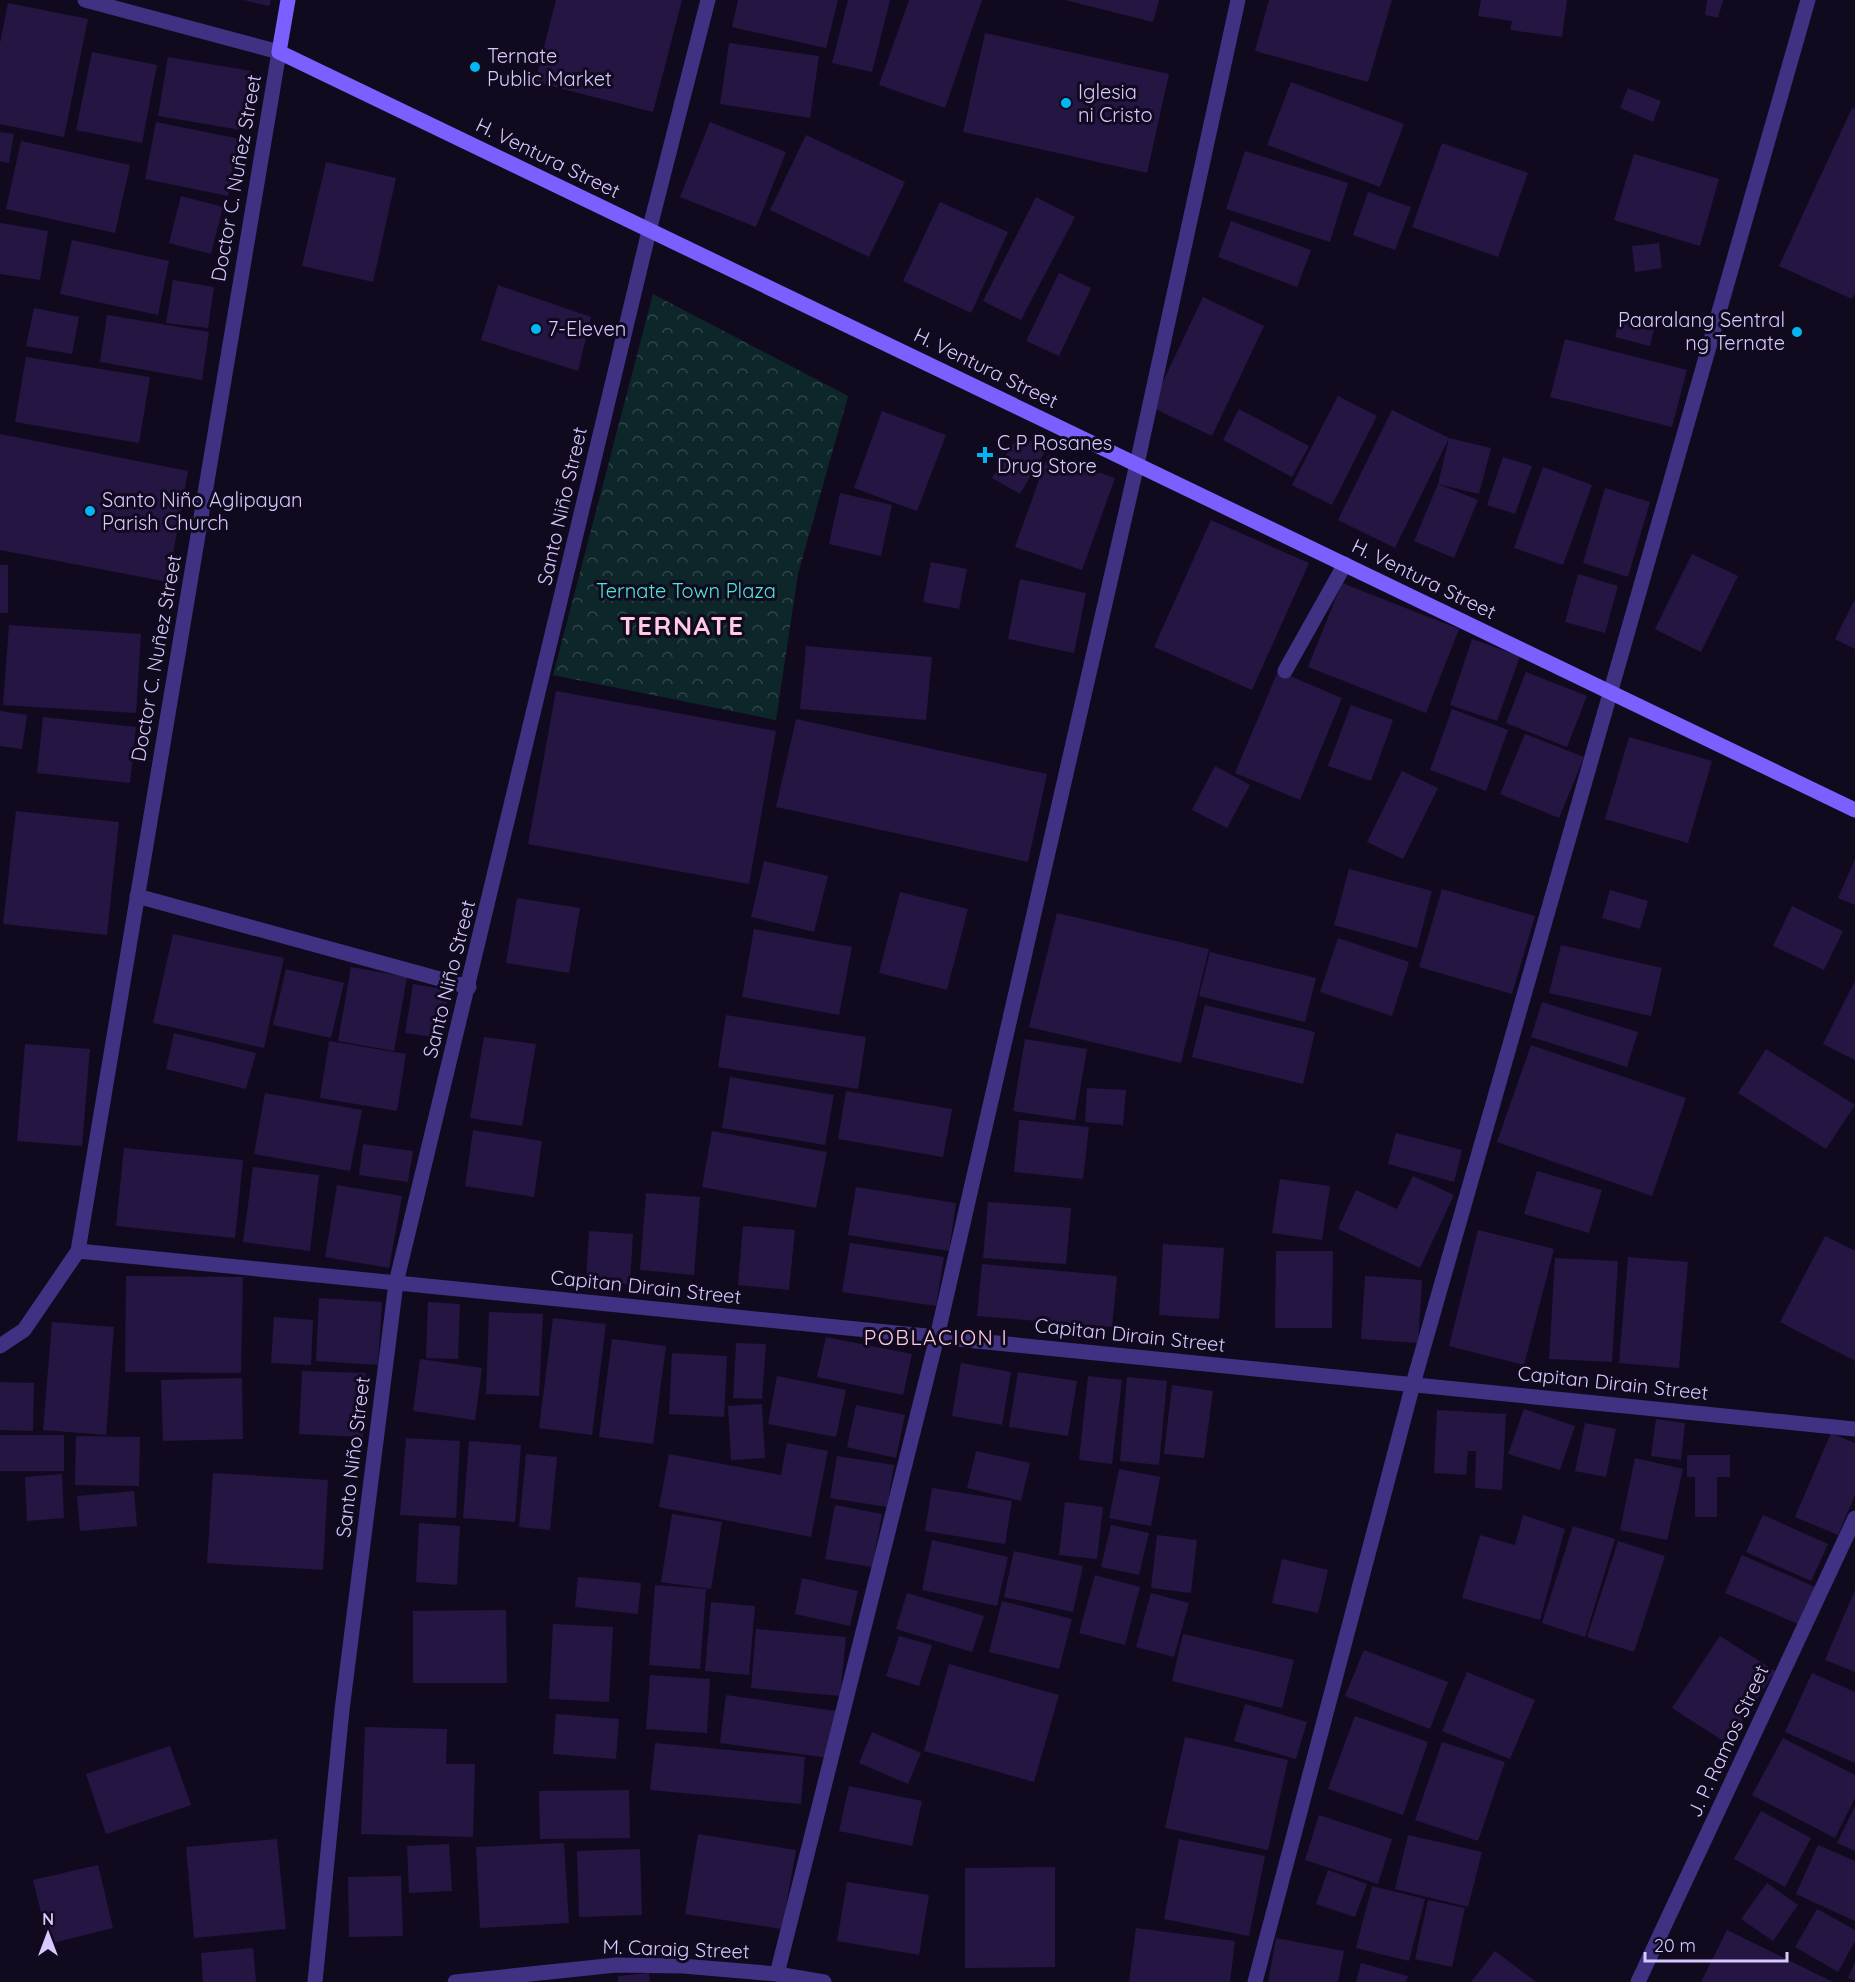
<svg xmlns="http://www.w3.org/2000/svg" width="1855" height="1982" font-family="Quicksand,sans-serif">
<defs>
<pattern id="forest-crowns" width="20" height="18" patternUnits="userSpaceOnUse" patternTransform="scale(1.5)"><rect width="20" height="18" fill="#0d262a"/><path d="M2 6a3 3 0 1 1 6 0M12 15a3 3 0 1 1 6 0" fill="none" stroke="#30444a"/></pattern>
</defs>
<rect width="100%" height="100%" fill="#110a1f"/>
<path fill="url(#forest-crowns)" d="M653,294L848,396L798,574L776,720L553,675Z"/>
<g fill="#251542">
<path d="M244,0H271L269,6Z"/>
<path d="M556,0H682L653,112L535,82Z"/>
<path d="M738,0H838L826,48L732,27Z"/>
<path d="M848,0H890L872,72L832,63Z"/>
<path d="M909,0H982L945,108L879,85Z"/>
<path d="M1065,0H1159L1153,22Z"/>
<path d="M1269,0H1392L1368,82L1255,51Z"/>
<path d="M1481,0H1567L1562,37L1510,30L1512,21L1478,16Z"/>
<path d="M1707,0H1723L1718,18L1705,15Z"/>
<path d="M8,3L88,19L64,137L0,124V43Z"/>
<path d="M985,33L1169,74L1147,173L963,132Z"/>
<path d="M729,43L819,56L810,118L720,104Z"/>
<path d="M92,52L157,65L142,143L76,130Z"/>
<path d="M168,57L251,71L241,130L158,116Z"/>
<path d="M1291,82L1404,124L1380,187L1267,145Z"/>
<path d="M1628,88L1661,101L1653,122L1620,108Z"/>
<path d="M1852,108L1855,109V293L1852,299L1779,266Z"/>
<path d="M156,122L240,139L228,196L145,179Z"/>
<path d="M710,122L786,152L756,227L680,197Z"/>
<path d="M0,132L14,134L9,163L0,161Z"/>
<path d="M806,135L905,182L869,257L770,210Z"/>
<path d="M21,141L130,165L115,233L6,209Z"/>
<path d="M1442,143L1528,173L1498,257L1412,227Z"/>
<path d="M1245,151L1348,183L1330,242L1226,209Z"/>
<path d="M1634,154L1719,179L1700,246L1614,220Z"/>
<path d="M326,162L396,178L373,282L302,266Z"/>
<path d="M1368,192L1411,207L1395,250L1353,235Z"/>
<path d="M181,196L223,207L211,254L169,243Z"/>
<path d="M1036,197L1075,217L1021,320L983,301Z"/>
<path d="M940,202L1008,232L971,313L903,281Z"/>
<path d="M1231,221L1311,250L1297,287L1218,257Z"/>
<path d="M0,223L48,231L40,280L0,274Z"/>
<path d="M72,240L169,261L158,315L60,294Z"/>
<path d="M1659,243L1662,268L1635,272L1632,246Z"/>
<path d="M1059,273L1091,288L1059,356L1026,341Z"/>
<path d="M173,280L214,287L208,328L166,323Z"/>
<path d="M498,285L591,317L578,371L481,340Z"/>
<path d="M1203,297L1264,326L1212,436L1151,407Z"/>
<path d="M34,308L79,317L72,354L26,346Z"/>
<path d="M1621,313L1656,321L1650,346L1615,337Z"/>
<path d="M107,315L209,332L202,380L100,362Z"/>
<path d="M1565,339L1687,370L1672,427L1550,397Z"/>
<path d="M26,357L150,377L139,443L15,422Z"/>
<path d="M1338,396L1377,416L1332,505L1292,485Z"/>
<path d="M1239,409L1309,446L1292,477L1223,440Z"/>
<path d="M1392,410L1449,438L1395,548L1338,520Z"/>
<path d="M882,411L946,435L917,511L854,488Z"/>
<path d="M0,434L188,471L168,582L0,550Z"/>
<path d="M1019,434L1046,450L1020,494L992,478Z"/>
<path d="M1449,438L1491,448L1479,494L1438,484Z"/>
<path d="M1048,455L1115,478L1082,570L1015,547Z"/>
<path d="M1503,457L1532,466L1515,514L1487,505Z"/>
<path d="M1543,467L1592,485L1563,565L1514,548Z"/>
<path d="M1438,484L1478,500L1454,558L1414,541Z"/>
<path d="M1605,488L1650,502L1628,577L1583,563Z"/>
<path d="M840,493L892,505L881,556L829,544Z"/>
<path d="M1211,520L1309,563L1252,690L1154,647Z"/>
<path d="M1692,554L1738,576L1701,652L1655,629Z"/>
<path d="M931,562L967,569L959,609L923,602Z"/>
<rect x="0" y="565" width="8" height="48"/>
<path d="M1578,574L1618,586L1605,633L1565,622Z"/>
<path d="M1020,579L1086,593L1074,653L1008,639Z"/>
<path d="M1342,583L1459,629L1426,713L1308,667Z"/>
<path d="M1855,599V649L1835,639Z"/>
<path d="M9,625L141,634L136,713L3,705Z"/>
<path d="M1472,639L1520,656L1497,721L1450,705Z"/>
<path d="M806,646L932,657L926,720L800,709Z"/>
<path d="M1278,671L1342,698L1300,800L1235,773Z"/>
<path d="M1526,672L1587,696L1567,747L1506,723Z"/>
<path d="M556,691L776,731L749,884L528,844Z"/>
<path d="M1351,705L1393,720L1371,781L1328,766Z"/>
<path d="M1452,709L1508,730L1486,791L1430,770Z"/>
<path d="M0,711L27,715L22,749L0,746Z"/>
<path d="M43,717L136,727L130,783L37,773Z"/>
<path d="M796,719L1047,774L1028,862L776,807Z"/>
<path d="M1525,734L1584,757L1559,818L1500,794Z"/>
<path d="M1629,737L1712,761L1688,843L1605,819Z"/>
<path d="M1215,766L1250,785L1227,828L1192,810Z"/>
<path d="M1402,771L1438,788L1403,859L1367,842Z"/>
<path d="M16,811L119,822L107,935L3,924Z"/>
<path d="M1855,859V905L1838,898Z"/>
<path d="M764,861L828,876L814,932L751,917Z"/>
<path d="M1349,869L1432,891L1417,948L1334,925Z"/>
<path d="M1442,889L1535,916L1512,994L1419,967Z"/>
<path d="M1610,890L1648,901L1640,929L1602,918Z"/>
<path d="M900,892L968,909L947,990L879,973Z"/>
<path d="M517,898L580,908L569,973L506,963Z"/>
<path d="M1792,906L1843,931L1824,970L1773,946Z"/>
<path d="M1057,913L1209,949L1181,1063L1029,1027Z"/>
<path d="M754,929L852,947L839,1015L742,997Z"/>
<path d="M173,934L284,958L264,1048L153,1023Z"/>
<path d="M1338,938L1409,962L1392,1016L1320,992Z"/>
<path d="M1561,945L1662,968L1651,1016L1549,993Z"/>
<path d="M1210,952L1316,978L1305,1022L1199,996Z"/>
<path d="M351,967L407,977L394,1051L338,1041Z"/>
<path d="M286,969L344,983L331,1038L273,1025Z"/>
<path d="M1855,981V1060L1823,1044Z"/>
<path d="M413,984L449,990L441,1038L405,1033Z"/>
<path d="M1542,1002L1638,1032L1627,1067L1531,1037Z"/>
<path d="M1205,1005L1315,1032L1303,1084L1192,1057Z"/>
<path d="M726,1015L866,1037L858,1089L718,1067Z"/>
<path d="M174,1033L256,1053L246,1089L166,1069Z"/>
<path d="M484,1037L536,1044L522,1126L470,1118Z"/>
<path d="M1025,1039L1087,1049L1075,1120L1013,1111Z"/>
<path d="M329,1041L406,1054L397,1111L320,1098Z"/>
<path d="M25,1044L90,1049L82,1146L17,1141Z"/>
<path d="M1531,1045L1686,1098L1652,1196L1497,1142Z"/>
<path d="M1766,1049L1855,1105L1826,1149L1738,1093Z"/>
<path d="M730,1077L834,1095L825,1145L722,1128Z"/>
<path d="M1087,1088L1126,1090L1123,1125L1085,1122Z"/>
<path d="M846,1091L952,1109L943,1157L838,1139Z"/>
<path d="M265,1093L362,1110L350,1171L254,1154Z"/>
<path d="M1019,1120L1089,1127L1083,1179L1014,1172Z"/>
<path d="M473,1130L542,1141L534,1197L465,1186Z"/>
<path d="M712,1131L827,1152L816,1208L702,1187Z"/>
<path d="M1396,1133L1462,1150L1454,1182L1388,1164Z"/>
<path d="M363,1144L413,1151L408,1182L359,1175Z"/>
<path d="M124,1148L243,1160L235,1238L116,1226Z"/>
<path d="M253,1167L319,1175L310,1251L243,1242Z"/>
<path d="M1537,1171L1602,1190L1589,1233L1524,1214Z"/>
<path d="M1413,1176L1454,1195L1420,1268L1338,1229L1356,1190L1397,1209Z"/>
<path d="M1280,1179L1330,1186L1322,1240L1272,1233Z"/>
<path d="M337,1185L402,1196L389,1268L325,1257Z"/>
<path d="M856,1187L956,1203L949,1251L848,1235Z"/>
<path d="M646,1193L700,1197L694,1275L640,1270Z"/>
<path d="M988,1202L1071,1208L1066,1264L983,1258Z"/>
<path d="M743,1226L795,1230L789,1290L738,1285Z"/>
<path d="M1478,1230L1554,1249L1524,1365L1449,1346Z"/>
<path d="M589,1231L633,1234L630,1284L586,1282Z"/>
<path d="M1825,1236L1855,1251V1361L1780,1322Z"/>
<path d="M850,1243L944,1257L936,1306L842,1292Z"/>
<path d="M1163,1244L1224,1248L1219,1319L1159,1315Z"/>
<path d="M1276,1251H1333L1332,1328H1275Z"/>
<path d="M1628,1257L1688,1262L1679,1368L1619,1363Z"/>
<path d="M1555,1258L1618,1261L1612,1362L1549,1359Z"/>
<path d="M982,1264L1117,1276L1112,1327L977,1316Z"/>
<path d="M126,1276L243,1277L241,1373L125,1372Z"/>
<path d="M1365,1276L1422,1280L1418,1343L1361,1339Z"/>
<path d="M319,1298L382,1302L378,1365L316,1361Z"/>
<path d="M428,1302L460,1304L458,1359L426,1358Z"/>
<path d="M489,1312L543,1314L539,1396L486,1394Z"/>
<path d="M274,1317L313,1320L311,1365L271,1363Z"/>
<path d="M553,1318L606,1324L592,1435L539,1428Z"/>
<path d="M52,1322L114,1327L106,1435L43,1430Z"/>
<path d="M826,1337L912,1354L903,1395L817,1377Z"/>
<path d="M612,1339L666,1346L653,1444L599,1437Z"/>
<path d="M736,1343L766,1344L762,1399L733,1398Z"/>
<path d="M672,1353L727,1356L724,1417L669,1414Z"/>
<path d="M420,1359L482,1368L475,1420L413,1411Z"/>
<path d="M961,1363L1011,1372L1002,1425L952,1416Z"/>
<path d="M302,1371L366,1373L363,1437L299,1434Z"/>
<path d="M1018,1372L1077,1381L1068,1436L1009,1427Z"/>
<path d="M777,1376L846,1390L836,1437L768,1424Z"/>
<path d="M1088,1376L1122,1380L1112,1464L1079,1460Z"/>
<path d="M1127,1377L1167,1381L1159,1465L1120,1461Z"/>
<path d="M242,1378L243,1439L163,1441L161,1380Z"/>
<path d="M0,1382L34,1383L33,1431L0,1430Z"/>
<path d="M1172,1385L1213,1391L1204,1458L1164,1454Z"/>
<path d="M762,1404L765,1458L731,1460L728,1406Z"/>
<path d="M856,1405L905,1415L896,1458L847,1447Z"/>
<path d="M1524,1409L1575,1426L1560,1470L1508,1454Z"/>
<path d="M1437,1410L1506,1414L1502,1490L1475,1488L1476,1451H1468L1466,1475L1434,1473Z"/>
<path d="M1656,1419L1685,1423L1681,1460L1651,1456Z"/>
<path d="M1585,1423L1616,1429L1606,1477L1575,1471Z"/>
<path d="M1831,1433L1855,1443V1495L1838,1535L1795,1517Z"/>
<rect x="0" y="1435" width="64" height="36"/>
<path d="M76,1436L140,1437L139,1486L75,1485Z"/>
<path d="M406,1438L460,1441L456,1518L400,1515Z"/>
<path d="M469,1441L521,1445L515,1522L463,1518Z"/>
<path d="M787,1443L828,1451L811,1537L659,1507L669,1454L781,1475Z"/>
<path d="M976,1451L1030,1463L1021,1501L967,1488Z"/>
<path d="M526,1454L557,1457L550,1530L519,1527Z"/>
<path d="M1687,1455H1730V1477H1717V1517H1695V1477H1687Z"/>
<path d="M837,1456L894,1465L887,1507L830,1498Z"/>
<path d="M1635,1458L1683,1469L1667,1540L1620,1530Z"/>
<path d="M1119,1469L1160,1477L1151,1526L1109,1518Z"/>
<path d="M213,1473L328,1480L323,1570L207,1563Z"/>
<path d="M62,1474L64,1518L27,1521L25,1477Z"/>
<path d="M932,1488L1012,1501L1005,1544L925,1531Z"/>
<path d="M134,1491L137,1526L80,1531L77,1496Z"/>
<path d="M1065,1502L1103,1507L1097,1559L1059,1555Z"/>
<path d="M835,1505L882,1514L872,1567L825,1559Z"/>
<path d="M672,1514L722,1522L711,1589L661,1582Z"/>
<path d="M1523,1515L1565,1529L1540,1620L1462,1598L1480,1535L1515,1545Z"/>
<path d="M1763,1515L1828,1544L1811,1581L1746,1552Z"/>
<path d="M419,1523L460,1526L457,1585L416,1582Z"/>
<path d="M1111,1525L1149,1533L1139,1575L1101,1567Z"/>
<path d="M1573,1526L1615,1539L1585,1637L1542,1623Z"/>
<path d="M1157,1535L1197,1540L1191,1593L1151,1588Z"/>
<path d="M932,1540L1008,1557L997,1606L922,1590Z"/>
<path d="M1618,1541L1665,1556L1634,1652L1587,1637Z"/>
<path d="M1014,1551L1083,1566L1073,1612L1004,1597Z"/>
<path d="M1742,1555L1815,1587L1798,1624L1725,1593Z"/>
<path d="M1282,1559L1328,1570L1318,1613L1272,1603Z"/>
<path d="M1095,1575L1140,1587L1125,1645L1079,1633Z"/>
<path d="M578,1577L641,1583L638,1614L575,1607Z"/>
<path d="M802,1578L858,1591L850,1626L795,1614Z"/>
<path d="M655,1585L706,1589L700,1669L649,1665Z"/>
<path d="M1855,1590V1672L1825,1660Z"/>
<path d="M907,1593L984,1616L972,1652L896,1629Z"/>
<path d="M1151,1593L1189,1603L1174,1657L1136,1647Z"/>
<path d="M1002,1601L1072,1619L1059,1669L989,1652Z"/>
<path d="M711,1602L755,1606L749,1675L705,1671Z"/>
<path d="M506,1610L507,1683H413V1611Z"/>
<path d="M553,1624L613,1627L609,1702L549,1699Z"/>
<path d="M756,1629L846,1637L840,1696L751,1688Z"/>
<path d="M1183,1634L1294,1660L1282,1708L1172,1681Z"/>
<path d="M899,1636L932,1645L919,1686L886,1676Z"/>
<path d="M1720,1636L1775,1671L1728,1744L1672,1708Z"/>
<path d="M1364,1650L1448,1682L1430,1729L1345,1696Z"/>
<path d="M949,1664L1059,1695L1034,1782L924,1751Z"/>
<path d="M1467,1672L1535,1700L1510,1759L1442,1731Z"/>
<path d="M1812,1673L1855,1692V1763L1785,1732Z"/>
<path d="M650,1675L710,1679L707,1733L646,1729Z"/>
<path d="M726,1695L836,1711L829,1758L720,1743Z"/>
<path d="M1245,1704L1307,1722L1296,1759L1234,1741Z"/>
<path d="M556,1714L619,1719L616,1759L553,1754Z"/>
<path d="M1355,1716L1428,1742L1403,1815L1328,1789Z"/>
<path d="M365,1727L447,1729L446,1764H475L473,1837L361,1834Z"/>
<path d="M872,1732L921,1753L908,1784L859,1763Z"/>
<path d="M1185,1737L1288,1760L1268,1850L1165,1828Z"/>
<path d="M1783,1738L1855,1775V1798L1835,1838L1752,1795Z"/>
<path d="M1442,1742L1505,1762L1478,1841L1415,1820Z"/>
<path d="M655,1743L805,1757L801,1804L650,1790Z"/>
<path d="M170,1746L191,1805L106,1834L86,1774Z"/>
<path d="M849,1786L922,1801L912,1846L839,1831Z"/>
<path d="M629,1790L630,1838L540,1839L539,1791Z"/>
<path d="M1855,1806V1851L1837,1843Z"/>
<path d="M1761,1811L1811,1838L1785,1887L1734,1859Z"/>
<path d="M1319,1815L1392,1839L1378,1884L1305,1860Z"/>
<path d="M698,1834L796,1850L782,1929L685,1914Z"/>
<path d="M1408,1835L1482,1852L1468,1907L1395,1889Z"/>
<path d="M277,1839L286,1929L194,1938L186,1847Z"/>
<path d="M1179,1839L1265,1856L1249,1936L1164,1919Z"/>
<path d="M564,1843L569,1923L480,1928L476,1847Z"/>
<path d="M449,1844L452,1891L409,1893L407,1846Z"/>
<path d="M1818,1845L1855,1861V1921L1796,1894Z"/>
<path d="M640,1849L642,1915L579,1917L577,1851Z"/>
<path d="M98,1865L113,1928L49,1944L33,1880Z"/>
<path d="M1055,1867V1967L965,1968V1868Z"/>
<path d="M1328,1870L1367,1884L1355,1917L1316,1904Z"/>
<path d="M401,1876L403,1936L349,1937L348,1877Z"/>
<path d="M847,1882L929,1895L919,1955L837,1941Z"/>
<path d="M1767,1883L1798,1905L1773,1941L1741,1919Z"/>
<path d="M1372,1886L1425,1899L1409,1961L1356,1948Z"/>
<path d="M1428,1900L1465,1908L1452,1967L1415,1959Z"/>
<path d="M1817,1909L1855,1930V1941L1838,1972L1795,1947Z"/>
<path d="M1136,1928L1235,1941L1230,1982H1129Z"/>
<path d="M1727,1930L1833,1982H1701Z"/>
<path d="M1276,1938L1344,1951L1338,1982H1268Z"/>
<path d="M253,1948L256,1982H203L201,1953Z"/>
<path d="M1495,1951L1536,1982H1471Z"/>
<path d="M1855,1962V1981L1848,1978Z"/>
<path d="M1361,1963L1408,1976L1406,1982H1356Z"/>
<path d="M649,1973L650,1982H618V1976Z"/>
</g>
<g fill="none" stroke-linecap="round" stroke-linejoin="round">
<g stroke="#403182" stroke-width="15">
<path d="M1285,671L1345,564"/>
<path d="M137,896L469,987"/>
</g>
<g stroke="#403182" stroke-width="15">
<path d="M78,1251L1855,1429"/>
<path d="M0,1346L24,1330L78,1251L279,52L85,0"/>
<path d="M777,1974L937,1337L1137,464L1238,0"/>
<path d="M315,1982L342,1710L396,1283L649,231L708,0"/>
<path d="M455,1982L616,1965L683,1966L777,1974L824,1982"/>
<path d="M1255,1982L1413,1384L1808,0"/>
<path d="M1638,1982L1855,1518"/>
</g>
<path stroke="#7b60ff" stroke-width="15" d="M288,0L279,52L1855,810"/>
</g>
<g fill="#00b7f4" stroke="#110a1f" stroke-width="2">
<circle cx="475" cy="67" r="6"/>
<circle cx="1066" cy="103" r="6"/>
<circle cx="536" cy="329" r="6"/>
<circle cx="1797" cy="332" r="6"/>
<path d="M982 446h6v6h6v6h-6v6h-6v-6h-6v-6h6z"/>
<circle cx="90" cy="511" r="6"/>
</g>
<g text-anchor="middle" stroke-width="6" stroke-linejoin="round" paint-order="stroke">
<g font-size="20" fill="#d7c9ff" stroke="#110a1f" text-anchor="start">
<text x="487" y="63">Ternate<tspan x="487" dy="23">Public Market</tspan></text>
<text x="1078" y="99">Iglesia<tspan x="1078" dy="23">ni Cristo</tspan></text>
<text x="1785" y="327" text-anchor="end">Paaralang Sentral<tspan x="1785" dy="23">ng Ternate</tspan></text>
<text x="548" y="336">7-Eleven</text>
<text x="997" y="450">C P Rosanes<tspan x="997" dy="23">Drug Store</tspan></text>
<text x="102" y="507">Santo Niño Aglipayan<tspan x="102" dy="23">Parish Church</tspan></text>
</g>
<g font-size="20" fill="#d7c9ff" stroke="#110a1f">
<text transform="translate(548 158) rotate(26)" y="7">H. Ventura Street</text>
<text transform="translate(236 178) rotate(-80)" y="7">Doctor C. Nuñez Street</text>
<text transform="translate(986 368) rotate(26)" y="7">H. Ventura Street</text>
<text transform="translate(562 506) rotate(-77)" y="7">Santo Niño Street</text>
<text transform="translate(1424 579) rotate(26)" y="7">H. Ventura Street</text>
<text transform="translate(156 658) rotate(-80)" y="7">Doctor C. Nuñez Street</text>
<text transform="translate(449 979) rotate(-76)" y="7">Santo Niño Street</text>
<text transform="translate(646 1287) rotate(6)" y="7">Capitan Dirain Street</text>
<text transform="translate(1130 1335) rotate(6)" y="7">Capitan Dirain Street</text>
<text transform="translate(1613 1383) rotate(6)" y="7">Capitan Dirain Street</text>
<text transform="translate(353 1457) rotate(-83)" y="7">Santo Niño Street</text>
<text transform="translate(1728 1741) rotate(-65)" y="7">J. P. Ramos Street</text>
<text transform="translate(676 1949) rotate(2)" y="7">M. Caraig Street</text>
</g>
<g font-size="20" fill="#4be9d9" stroke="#110a1f">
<text x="686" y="598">Ternate Town Plaza</text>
</g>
<g font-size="21" letter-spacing="1.5" fill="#ffcbe4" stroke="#110a1f">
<text x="936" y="1345">POBLACION I</text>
</g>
<g font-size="26" font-weight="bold" letter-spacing="1.5" fill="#ffcbe4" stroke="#110a1f">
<text x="682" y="635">TERNATE</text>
</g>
</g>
<g transform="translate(48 1934)" stroke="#110a1f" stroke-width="4.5" paint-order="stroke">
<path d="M0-4.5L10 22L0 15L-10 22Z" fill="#d7c9ff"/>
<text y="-9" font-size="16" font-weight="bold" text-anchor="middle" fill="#d7c9ff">N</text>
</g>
<path d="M1645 1952v9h142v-9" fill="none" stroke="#d7c9ff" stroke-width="3"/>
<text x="1654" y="1952" font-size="18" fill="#d7c9ff" stroke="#110a1f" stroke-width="4.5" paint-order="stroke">20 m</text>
</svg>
